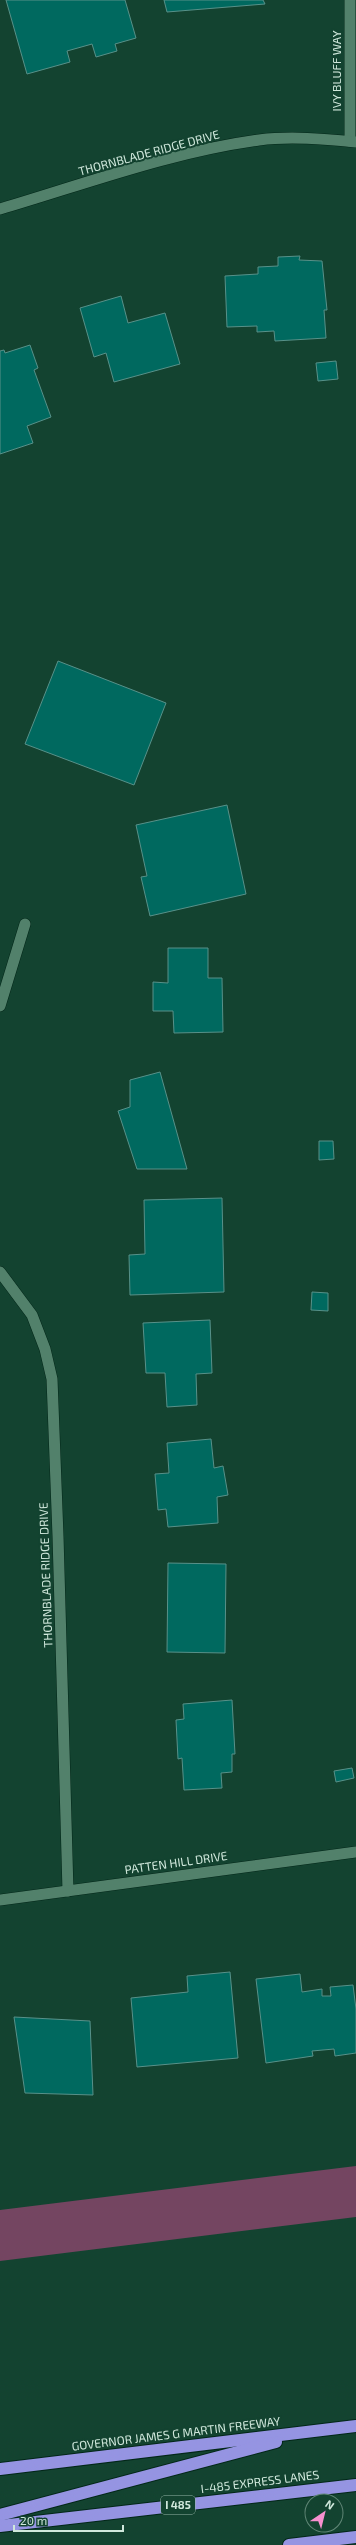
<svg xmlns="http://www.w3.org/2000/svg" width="356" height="2545" font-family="'Exo 2',sans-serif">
<rect width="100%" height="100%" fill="#134330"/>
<path fill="#744561" d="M356,2166V2217L0,2261V2210Z"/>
<g fill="#00695f" stroke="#589189">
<path d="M6,0H125L136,38L115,44L117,51L96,57L92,44L67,51L70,62L27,74Z"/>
<path d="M164,0H263L265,4L167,12Z"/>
<path d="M300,256L299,260L322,261L327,310H324L326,338L275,341L274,331L257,332V326L227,327L225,276L258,274V267L278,266V257Z"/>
<path d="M121,296L128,323L165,313L180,364L114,382L106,353L94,357L80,308Z"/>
<path d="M30,345L38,368L34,370L51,417L27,426L33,443L0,454V351L4,350L5,353Z"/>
<path d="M336,361L338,379L318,381L316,363Z"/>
<path d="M58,661L166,703L134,785L25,744Z"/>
<path d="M227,805L246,894L150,916L141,877L147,876L136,825Z"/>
<path d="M168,948H208V978H222L223,1032L174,1033L173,1011H153V982L168,983Z"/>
<path d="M160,1072L187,1169H137L118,1111L130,1107V1080Z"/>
<path d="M319,1141H333L334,1159L319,1160Z"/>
<path d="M222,1198L224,1292L130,1295L129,1255L145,1254L144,1200Z"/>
<path d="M312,1292L328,1293V1311L311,1310Z"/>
<path d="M210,1320L212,1373L196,1374L197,1405L167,1407L165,1373H146L143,1323Z"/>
<path d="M211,1439L214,1468L223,1466L228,1495L217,1497L218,1523L168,1527L166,1509L158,1510L155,1474L169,1473L167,1443Z"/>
<path d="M168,1563L226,1564L225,1653L167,1652Z"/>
<path d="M232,1700L235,1754H232V1772L221,1773L222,1788L184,1790L182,1758L178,1759L176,1720L184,1719L183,1704Z"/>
<path d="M352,1768L354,1778L336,1782L334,1771Z"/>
<path d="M230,1972L238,2058L137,2067L131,1998L188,1992L187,1976Z"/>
<path d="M300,1974L302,1992L322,1989V1996H331L330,1987L353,1985L356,2009V2053L335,2056L334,2049L312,2051L313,2056L266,2063L256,1979Z"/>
<path d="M14,2017L90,2021L93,2095L25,2093Z"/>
</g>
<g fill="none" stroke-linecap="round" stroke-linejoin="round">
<g stroke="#032719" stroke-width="12">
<g id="minor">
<path d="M350,0V141"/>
<path d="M0,209C85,184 170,152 259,140C290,136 324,139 356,142"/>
<path d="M0,1006L25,924"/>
<path d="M0,1272L32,1315L45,1349L52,1379L58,1536L68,1891"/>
<path d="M0,1900L356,1852"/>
</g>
</g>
<g stroke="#032719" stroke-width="14">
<g id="motorway">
<path d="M0,2469L356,2426"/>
<path d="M0,2515L276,2442"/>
<path d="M0,2526L356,2485"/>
<path d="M289,2545L356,2537"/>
</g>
</g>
<use href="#minor" stroke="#52816b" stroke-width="11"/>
<use href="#motorway" stroke="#9594e2" stroke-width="12"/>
</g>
<g text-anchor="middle" stroke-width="4" stroke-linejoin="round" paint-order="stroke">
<rect fill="#134330" stroke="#97b6a8" stroke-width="1" x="161" y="2496" width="34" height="18" rx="3"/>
<g font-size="11" font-weight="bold" fill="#d0e8dc">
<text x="178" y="2509">I 485</text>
</g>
<g font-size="12" fill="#d0e8dc" stroke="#134330">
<text transform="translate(337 71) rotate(-90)" y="4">IVY BLUFF WAY</text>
<text transform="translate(149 153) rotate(-15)" y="4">THORNBLADE RIDGE DRIVE</text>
<text transform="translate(46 1575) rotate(-92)" y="4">THORNBLADE RIDGE DRIVE</text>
<text transform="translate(176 1863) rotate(-8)" y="4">PATTEN HILL DRIVE</text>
<text transform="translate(176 2434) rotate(-7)" y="4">GOVERNOR JAMES G MARTIN FREEWAY</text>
<text transform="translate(260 2482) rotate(-7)" y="4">I-485 EXPRESS LANES</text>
</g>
</g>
<g transform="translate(324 2513) rotate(35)"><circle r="19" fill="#134330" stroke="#5f8575"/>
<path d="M0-3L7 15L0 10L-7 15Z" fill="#f790cf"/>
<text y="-6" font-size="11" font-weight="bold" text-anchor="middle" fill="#d0e8dc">N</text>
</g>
<path d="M14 2525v6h109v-6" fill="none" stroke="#d0e8dc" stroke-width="2"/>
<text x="20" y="2525" font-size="12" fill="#d0e8dc" stroke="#134330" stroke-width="3" paint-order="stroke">20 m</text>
</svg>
